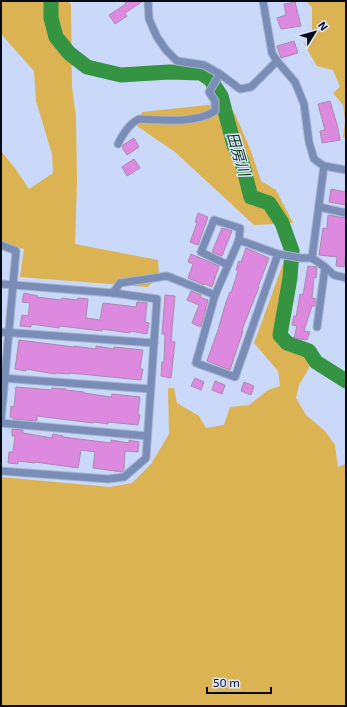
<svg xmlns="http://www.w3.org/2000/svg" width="347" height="707" font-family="'Exo 2','Noto Sans JP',sans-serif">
<rect width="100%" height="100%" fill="#cad9f9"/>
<g fill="#dcb353">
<path d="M1,1H68L71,5L72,87L76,117L77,182L75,244L158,260L159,278L147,287L20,277L24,249L1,243V151L15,168L29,189L53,173L52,154L36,101L34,71L1,34Z"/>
<path d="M306,1H346V137L343,138L345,121L343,105L333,93L340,87L333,70L317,66L304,44L312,34V7Z"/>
<path d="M208,105L235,114L251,151L261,181L276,190L293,223L254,225L175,152L137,126L142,112Z"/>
<path d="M284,261L296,269L279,334L282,345L308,358L309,368L299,385L296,398L306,415L325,431L335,445L338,467L346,464V706H1V477L110,487L132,483L151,464L169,434L168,388H174L177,403L199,416L206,428L224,425L230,407L249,405L268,390L280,386L278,371L254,343Z"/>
</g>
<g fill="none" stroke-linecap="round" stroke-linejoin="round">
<path stroke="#359441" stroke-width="15" d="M51,1V18L56,37L69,53L87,67L121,75L169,72L201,73L210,79L221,96L234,145L241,159L251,197L269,203L282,223L292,251L290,278L280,335L287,343L309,351L316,362L346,381"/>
</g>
<g fill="#dc89df" stroke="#aa8aab">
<path d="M124,1H143L125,13L127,16L115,24L109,15L126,4Z"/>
<path d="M295,2L301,26L281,29L277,18L286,15L284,4Z"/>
<path d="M294,41L298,53L281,58L277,46Z"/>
<path d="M330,101L338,128L340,140L322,143L320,131L325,130L318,104Z"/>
<path d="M134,138L139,147L127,155L122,147L123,145Z"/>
<path d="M134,159L140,168L127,176L122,167Z"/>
<path d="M331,189L346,192V205L329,202Z"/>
<path d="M198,213L208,217L198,245L190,242L197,223L195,222Z"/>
<path d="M328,215L346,218V254L344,267L336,266L337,257L319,255L323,228L327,229Z"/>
<path d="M222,228L232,231L222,256L212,252Z"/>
<path d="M246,248L269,258L258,287H259L242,330L243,331L230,370L207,361L218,330L226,302L230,292L231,293L238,271L236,270L239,261L241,262Z"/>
<path d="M191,254L219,266L212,287L205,284L204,285L188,278L193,264L188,262Z"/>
<path d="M308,266L317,267L316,278L314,277L312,298L316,299L315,306H312L304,331L310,332L307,340L294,338L297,326L292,325L294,316L296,317L300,294L303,295Z"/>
<path d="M191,291L201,295L200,297L208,300L201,327L192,323L199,305L187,300Z"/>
<path d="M24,293L38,296L37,297L61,300L62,298L77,300L78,298L88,299L86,318L100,320L103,303L136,307L137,302L147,303L145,322L149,323L147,334L130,331V333L102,329V331L60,326L59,328L31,324V327L20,326L22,315L28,316L30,303L22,302Z"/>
<path d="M165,295L175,296L171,341L175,342L171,378L161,376L162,362H164L165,334H162Z"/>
<path d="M19,340L74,347V346L96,349V346L114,349V347L143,350L140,369H143L141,380L70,373V374L56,373L55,374L26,369V371L15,369Z"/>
<path d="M195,378L204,382L201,390L191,386Z"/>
<path d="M215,381L225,385L222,394L212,390Z"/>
<path d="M244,382L254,386L251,395L241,391Z"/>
<path d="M16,387L52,390V388L66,389V390L84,392V393L111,397L112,394L140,397L138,414L140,415L138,425L108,422V424L94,422L93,423L37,416V421L13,419V418L10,417L11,406L14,407Z"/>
<path d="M12,429L23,430V433L52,438L53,434L63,436V437L111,443V440L129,443V440L139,442L138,452L125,451L124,470L122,472L93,468L95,452L81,450L78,468L35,462V463L18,461V464L8,463L9,452H13L15,436H12Z"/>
</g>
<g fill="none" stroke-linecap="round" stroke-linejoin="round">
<g stroke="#a7b4d0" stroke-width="9">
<g id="street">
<path d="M148,1L149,19L157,37L166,50L177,61L204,65L220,74L240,89L251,87L277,61"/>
<path d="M263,1L272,53L277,61L295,82L304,104L309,142L314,159L324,166L346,170"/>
<path d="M118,144C122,135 130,123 139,119C162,120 195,124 215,111V101L209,92L220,74"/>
<path d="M319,207L346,213"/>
<path d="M1,245L16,251L1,421"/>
<path d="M278,254L235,377L196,363L215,295L239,240L278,254L301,258H312L325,267L317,327"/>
<path d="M312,258L324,166"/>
<path d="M228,265L201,252L214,220L240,228L239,240"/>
<path d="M325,267L334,275L346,278"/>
<path d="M1,284L113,293L157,299L146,458L124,477L108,479L1,471"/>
<path d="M113,293L120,283L167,276L215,295"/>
<path d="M1,332L154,343"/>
<path d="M1,378L150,389"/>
<path d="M1,423L147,436"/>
</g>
</g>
<use href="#street" stroke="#7a8db7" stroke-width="7"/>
</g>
<g text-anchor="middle" stroke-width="3" stroke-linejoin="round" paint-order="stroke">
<g font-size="15" font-style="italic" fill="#0f3514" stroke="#dbe6fe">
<text transform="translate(238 154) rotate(73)" y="5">田房川</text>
</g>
</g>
<rect width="347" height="707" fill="none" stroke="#060b18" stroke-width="4"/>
<g transform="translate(315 32) rotate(53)" stroke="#dbe6fe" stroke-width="3" paint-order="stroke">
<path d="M0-3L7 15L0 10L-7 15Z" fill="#060b18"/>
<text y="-6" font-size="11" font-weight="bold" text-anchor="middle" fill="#060b18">N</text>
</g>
<path d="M207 687v6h64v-6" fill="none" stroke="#060b18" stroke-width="2"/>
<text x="213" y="687" font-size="12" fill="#060b18" stroke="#dbe6fe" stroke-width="3" paint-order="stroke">50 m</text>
</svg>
